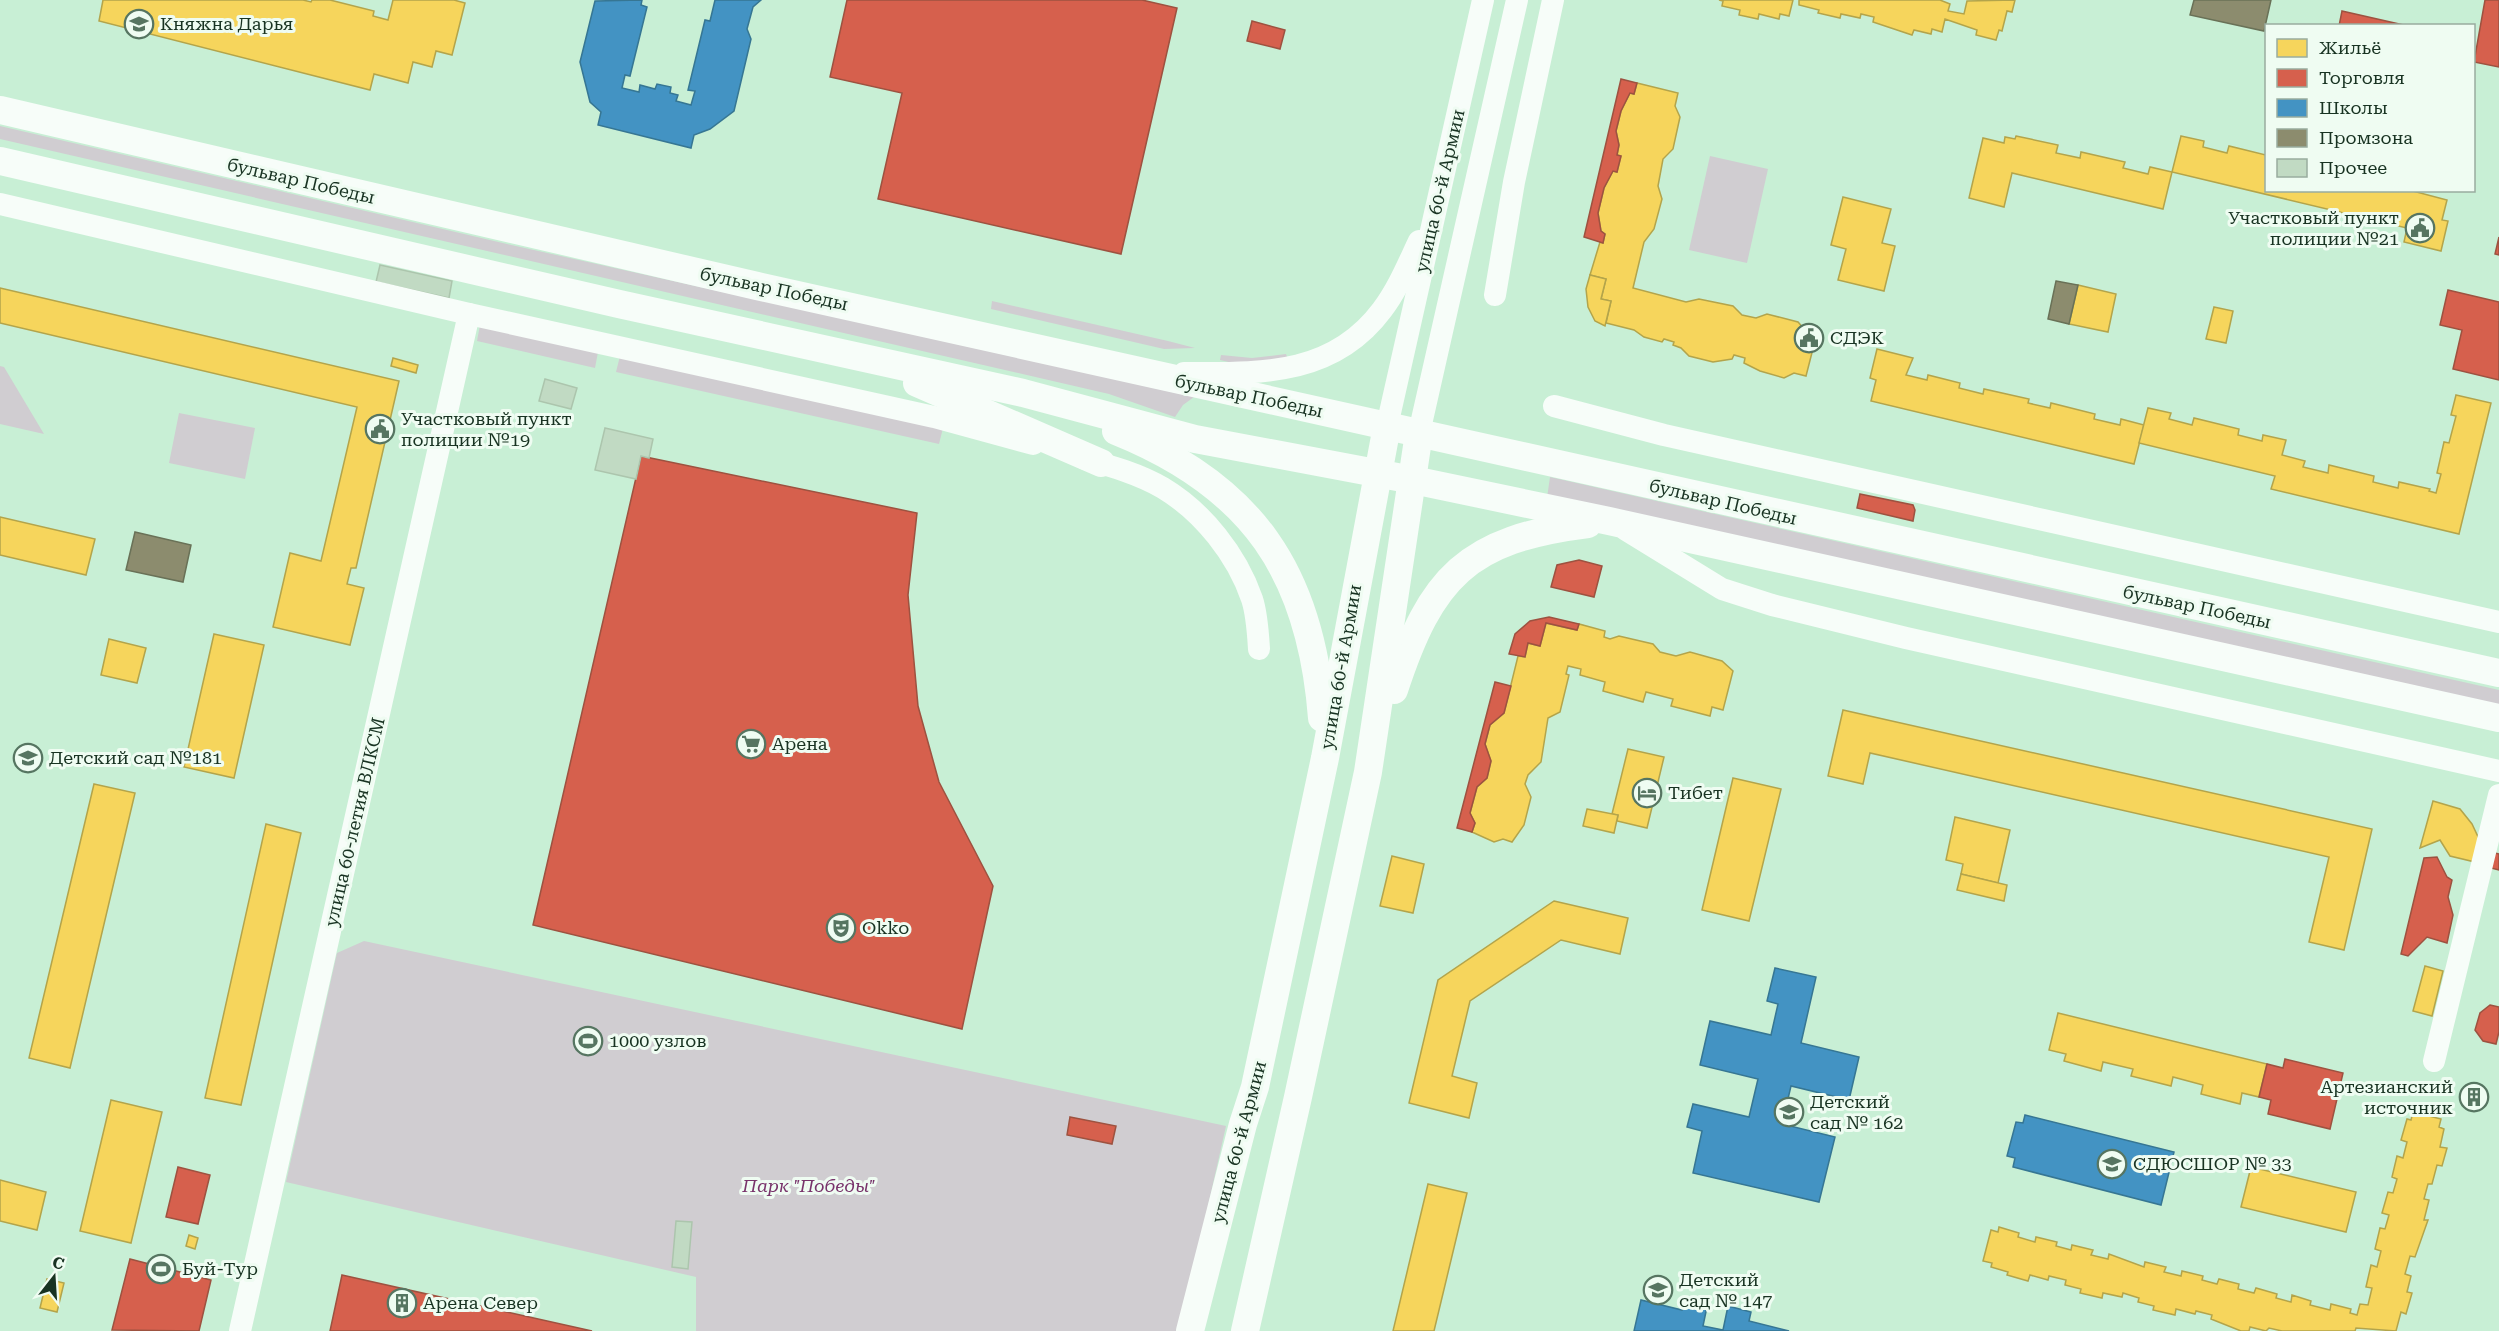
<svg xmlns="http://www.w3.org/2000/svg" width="2499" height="1331" font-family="'Roboto Serif',serif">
<rect width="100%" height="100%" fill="#c8efd5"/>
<g fill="#d0cdd1">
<path d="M0,126L507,244L1194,397L1183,405L1175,417L1109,394L0,139Z"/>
<path d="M1710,156L1768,169L1747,263L1689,250Z"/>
<path d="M992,301L1168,341L1195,348L1164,349L991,309Z"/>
<path d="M480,325L598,352L595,368L477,341Z"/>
<path d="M1286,354L1289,362L1233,363L1220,360L1221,355L1252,358Z"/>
<path d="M620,356L943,428L939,444L616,372Z"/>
<path d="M0,366L4,367L44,434L0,424Z"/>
<path d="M179,413L255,428L245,479L169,463Z"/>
<path d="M1550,477L2499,690V709L1547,498Z"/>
<path d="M364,941L1226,1126L1180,1331H696V1277L286,1182L337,953Z"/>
</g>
<g fill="#f6d55c" stroke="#b3a44b" stroke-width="1.5">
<path d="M103,0H303L311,2L312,0H330L374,11L373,16L388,20L393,0H454L465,3L452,55L436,51L432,67L413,62L408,83L374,74L370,90L99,21Z"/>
<path d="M1719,0H1793L1789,16L1780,14L1779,19L1759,14L1758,19L1739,15L1740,10L1722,6L1723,1Z"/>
<path d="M1799,0H1940L1950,4L1948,11L1964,14L1967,1L2015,0L2012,12L2007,11L2002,31L1999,30L1996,40L1976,35L1977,30L1945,19L1942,32L1932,29L1931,34L1914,30L1912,35L1873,22L1874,17L1861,14L1860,18L1841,14L1840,18L1818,13L1819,10L1799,5Z"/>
<path d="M1637,83L1678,93L1675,106L1680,117L1673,149L1663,159L1658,186L1662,199L1654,229L1644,242L1633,288L1686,302L1699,299L1733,306L1742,315L1756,318L1767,314L1798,322L1806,331L1817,333L1806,376L1794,373L1784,378L1760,371L1744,363L1745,358L1734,355L1732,359L1713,362L1689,356L1681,348L1673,345L1674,342L1664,339L1662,342L1644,337L1634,330L1606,323L1611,301L1601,299L1606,279L1590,275L1600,242L1603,243L1605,234L1601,231L1598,213L1604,188L1613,171L1617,172L1621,156L1617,155L1619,145L1616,131L1621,111L1630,93L1634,94Z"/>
<path d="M2016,136L2058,145L2056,153L2080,158L2081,152L2125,162L2123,168L2148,174L2150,167L2172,172L2163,209L2012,173L2004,207L1969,198L1983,138L2004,143L2005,137L2015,139Z"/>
<path d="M2181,136L2204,141L2203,147L2227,153L2229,146L2266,155V190H2409L2447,200L2442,220L2448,221L2441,251L2404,242L2407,228L2172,172Z"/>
<path d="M1843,197L1891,209L1882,243L1895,246L1884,291L1838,280L1846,249L1831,245Z"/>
<path d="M1590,275L1606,279L1601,299L1611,301L1605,326L1595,321L1588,307L1586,289Z"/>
<path d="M2078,285L2116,294L2108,332L2069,324Z"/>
<path d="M0,288L399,381L356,568H351L347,584L364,588L350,645L273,627L290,553L321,561L357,407L0,323Z"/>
<path d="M2214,307L2233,311L2226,343L2206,339Z"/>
<path d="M1877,349L1913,358L1906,375L1927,380L1928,375L1960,383L1959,388L1983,394L1984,389L2029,399L2028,403L2050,408L2051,403L2095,414L2094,419L2120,425L2121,419L2144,425L2134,464L1871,401L1876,380L1870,378Z"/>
<path d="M393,358L418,365L416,373L391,366Z"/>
<path d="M2456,395L2491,403L2459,534L2271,489L2275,476L2139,443L2148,408L2171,413L2169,419L2192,425L2194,418L2239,429L2238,435L2262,441L2263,435L2286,440L2282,455L2305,461L2303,467L2328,473L2329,465L2374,476L2373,482L2398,488L2399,482L2430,489L2429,491L2436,493L2441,474L2437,473L2444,442L2449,443L2456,416L2451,415Z"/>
<path d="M0,517L95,539L86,575L0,555Z"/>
<path d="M1546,623L1577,630L1579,624L1605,631L1604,637L1610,639L1619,636L1653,644L1660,652L1676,656L1690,652L1722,661L1733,671L1723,710L1712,707L1710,716L1671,706L1673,699L1646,692L1643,702L1603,691L1605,682L1580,675L1581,669L1568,666L1566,674L1569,675L1560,712L1548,718L1541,762L1528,775L1525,784L1531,797L1524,825L1512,842L1503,839L1494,842L1472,832L1475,823L1470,813L1477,787L1487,778L1491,761L1485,744L1490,725L1504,713L1518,656L1525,657L1528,643L1540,646Z"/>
<path d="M214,634L264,645L234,778L184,767Z"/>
<path d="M109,639L146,648L137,683L101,675Z"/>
<path d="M1843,710L2372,829L2344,950L2309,942L2329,857L1870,753L1863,784L1828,776Z"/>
<path d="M1628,749L1664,757L1647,828L1617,821L1618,815L1612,814Z"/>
<path d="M1733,778L1781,789L1749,921L1702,910Z"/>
<path d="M94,784L135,793L70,1068L29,1058Z"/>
<path d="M2433,801L2460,809L2472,824L2480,841L2475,862L2450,856L2440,840L2420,848Z"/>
<path d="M1587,809L1618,815L1614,833L1583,826Z"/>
<path d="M1955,817L2010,830L1998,883L1961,874L1963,864L1946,860Z"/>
<path d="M266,824L301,833L241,1105L205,1098Z"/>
<path d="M1392,856L1424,864L1413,913L1380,906Z"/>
<path d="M1961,874L2007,885L2004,901L1957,890Z"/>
<path d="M1554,901L1628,918L1620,954L1561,940L1470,1001L1452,1076L1477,1083L1469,1118L1409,1103L1438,980Z"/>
<path d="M2425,966L2443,971L2432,1016L2413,1011Z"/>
<path d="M2058,1013L2267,1064L2259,1097L2242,1093L2240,1104L2201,1094L2203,1085L2173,1077L2171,1086L2131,1076L2133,1069L2103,1062L2101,1071L2064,1061L2066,1054L2049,1050Z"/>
<path d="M2470,1092L2481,1094L2479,1102L2468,1099Z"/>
<path d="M111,1100L162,1112L131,1243L80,1231Z"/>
<path d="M2413,1112L2441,1119L2439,1127L2444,1129L2440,1147L2447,1148L2442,1166L2437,1165L2432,1184H2428L2424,1199L2429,1200L2424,1220H2428L2415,1257L2410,1256L2405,1274L2411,1276L2407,1292L2412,1293L2406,1314L2401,1312L2396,1331L2356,1328L2355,1331H2282L2269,1328L2266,1331L2250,1327L2249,1331H2241L2211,1319L2212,1315L2196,1311L2195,1314L2176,1309L2175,1315L2153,1310L2154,1306L2138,1302L2139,1298L2123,1293L2122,1297L2103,1293L2102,1298L2080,1293L2081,1289L2065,1285L2066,1280L2049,1276L2048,1280L2030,1275L2028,1281L2007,1275L2008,1272L1991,1267L1992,1263L1983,1261L1991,1230L1998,1232L1999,1227L2019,1233L2018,1237L2035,1242L2036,1237L2057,1242L2056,1246L2071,1250L2072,1245L2093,1250L2091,1255L2108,1259L2109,1254L2144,1267L2145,1262L2166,1267L2164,1272L2181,1276L2182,1271L2203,1276L2202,1280L2217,1284L2219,1279L2239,1284L2238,1289L2254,1293L2256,1288L2277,1294L2276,1298L2291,1302L2292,1295L2311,1301L2310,1305L2330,1310L2331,1304L2351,1309L2350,1313L2357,1315L2360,1304L2368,1305L2372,1288L2366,1287L2371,1265L2377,1267L2381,1251L2375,1249L2380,1228L2385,1229L2389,1215L2382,1213L2388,1192L2393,1193L2397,1179L2392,1177L2397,1156L2403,1158L2407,1142L2401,1140L2407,1119L2411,1120Z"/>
<path d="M2251,1167L2356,1192L2346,1232L2241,1207Z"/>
<path d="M0,1180L46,1192L37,1230L0,1221Z"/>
<path d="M1428,1184L1467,1193L1458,1231L1434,1331H1393Z"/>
<path d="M189,1235L198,1238L195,1249L186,1246Z"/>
<path d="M47,1279L64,1283L57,1312L40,1308Z"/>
</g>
<g fill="#d6604d" stroke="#9d5240" stroke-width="1.5">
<path d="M847,0H1142L1177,8L1121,254L878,199L902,93L830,77Z"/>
<path d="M2485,0H2499V67L2474,62Z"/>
<path d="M2342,11L2408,26H2339Z"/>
<path d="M1252,21L1285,30L1280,49L1247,41Z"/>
<path d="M1621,79L1637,83L1634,94L1630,93L1621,111L1616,131L1619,145L1617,155L1621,156L1617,172L1613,171L1604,188L1598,213L1601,231L1605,234L1603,243L1584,237Z"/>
<path d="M2499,237V255L2495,254Z"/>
<path d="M2448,290L2499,302V380L2453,369L2462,330L2440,325Z"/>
<path d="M641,456L917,513L908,595L918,706L939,782L993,886L962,1029L533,925Z"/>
<path d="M1860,494L1913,505L1915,510L1913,521L1857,508Z"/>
<path d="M1579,560L1602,566L1594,597L1551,587L1557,565Z"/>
<path d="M1549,617L1579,624L1577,630L1546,623L1540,646L1528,643L1525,657L1509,654L1515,634L1530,621Z"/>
<path d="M1495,682L1511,686L1504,713L1490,725L1485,744L1491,761L1487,778L1477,787L1470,813L1475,823L1472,832L1457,828Z"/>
<path d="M2495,853L2499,854V870L2491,868Z"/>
<path d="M2437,857L2447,877L2452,880L2448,897L2453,915L2447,943L2427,937L2408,956L2401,954L2424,858Z"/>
<path d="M2490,1005L2499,1007V1032L2496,1044L2483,1041L2475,1030L2480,1013Z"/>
<path d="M2285,1059L2343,1073L2330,1129L2268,1114L2271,1100L2259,1097L2267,1064L2283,1068Z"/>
<path d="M1070,1117L1116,1126L1112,1144L1067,1135Z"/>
<path d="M178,1167L210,1175L198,1224L166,1217Z"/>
<path d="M130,1259L211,1280L199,1331L112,1330Z"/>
<path d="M342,1275L592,1331H330Z"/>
</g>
<g fill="#4393c3" stroke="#367693" stroke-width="1.5">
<path d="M642,0L641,5L647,7L630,76L625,75L622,88L639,92L640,85L655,89L657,84L671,87L670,93L678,95L676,101L691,105L695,91L688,90L705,20L710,21L715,0H761L753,7L747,29L751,39L734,111L710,129L694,135L691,148L598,125L601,112L590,102L580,62L595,1Z"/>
<path d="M1775,968L1816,977L1801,1043L1859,1057L1849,1100L1791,1086L1782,1124L1835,1137L1819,1202L1693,1173L1702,1131L1687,1127L1693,1104L1749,1117L1758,1079L1700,1065L1710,1021L1771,1035L1778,1004L1767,1001Z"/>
<path d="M2025,1115L2174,1152L2161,1205L2013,1167L2015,1158L2007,1156L2016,1122L2023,1123Z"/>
<path d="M1685,1297L1708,1302L1703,1326L1723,1330L1728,1306L1751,1312L1749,1321L1789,1331H1634L1641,1300L1682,1310Z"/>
</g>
<g fill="#8c8c6e" stroke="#697157" stroke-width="1.5">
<path d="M2194,0H2271L2264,31L2190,15Z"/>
<path d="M2056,281L2078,285L2069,324L2048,319Z"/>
<path d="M135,532L191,545L183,582L126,570Z"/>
</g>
<g fill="#c1dac3" stroke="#acc5ad" stroke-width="1.5">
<path d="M380,265L452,281L449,298L376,282Z"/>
<path d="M545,379L577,388L571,409L539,401Z"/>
<path d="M605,428L653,439L649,458L641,456L636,479L595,470Z"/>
<path d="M676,1221L692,1222L688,1269L672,1267Z"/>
</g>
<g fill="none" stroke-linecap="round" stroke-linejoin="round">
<g stroke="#f7fdf9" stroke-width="22">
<path d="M0,204L469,314L934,417L1033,444"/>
<path d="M1495,295L1514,182L1553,0"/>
<path d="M1184,373C1259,373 1332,377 1382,310C1398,289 1408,264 1419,241"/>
<path d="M1554,406L1664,435L2499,622"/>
<path d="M1387,426L1483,0"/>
<path d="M1419,433L1517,0"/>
<path d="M1085,459C1111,466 1139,474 1163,488C1203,512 1237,555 1252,599C1257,614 1258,633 1259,649"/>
<path d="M1626,530L1722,589L1772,605L1906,638L2499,771"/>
<path d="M2434,1061L2499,795"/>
<path d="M240,1331L469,314"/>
</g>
<g stroke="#f7fdf9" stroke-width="28">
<path d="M0,110L757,286L2499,673"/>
<path d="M0,161L619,304L1023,393L1195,439L1413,480L1609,521L2499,718"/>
<path d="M917,383L1101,463"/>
<path d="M1116,431C1253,486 1311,573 1322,718"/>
<path d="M1394,690C1431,577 1467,539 1588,524"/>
<path d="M1190,1331L1243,1124L1255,1087L1325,758L1387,426"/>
<path d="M1245,1331L1298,1097L1368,772L1419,433"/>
</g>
</g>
<defs>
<g id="university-ring" transform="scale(1.5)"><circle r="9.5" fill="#effcf2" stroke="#567561" stroke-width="1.5"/><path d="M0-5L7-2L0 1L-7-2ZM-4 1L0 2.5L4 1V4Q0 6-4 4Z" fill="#567561"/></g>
<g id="civic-ring" transform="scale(1.5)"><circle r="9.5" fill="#effcf2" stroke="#567561" stroke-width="1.5"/><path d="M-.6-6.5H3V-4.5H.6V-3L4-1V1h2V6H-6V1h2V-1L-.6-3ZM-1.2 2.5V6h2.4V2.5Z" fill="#567561"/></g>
<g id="supermarket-ring" transform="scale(1.5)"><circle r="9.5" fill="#effcf2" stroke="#567561" stroke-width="1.5"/><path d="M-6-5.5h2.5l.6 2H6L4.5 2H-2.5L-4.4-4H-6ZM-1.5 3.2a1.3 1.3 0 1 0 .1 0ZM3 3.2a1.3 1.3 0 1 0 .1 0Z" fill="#567561"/></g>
<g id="school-ring" transform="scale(1.5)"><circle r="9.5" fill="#effcf2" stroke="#567561" stroke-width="1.5"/><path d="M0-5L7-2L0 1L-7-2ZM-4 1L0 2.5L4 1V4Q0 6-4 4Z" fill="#567561"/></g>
<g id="hotel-ring" transform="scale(1.5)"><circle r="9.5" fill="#effcf2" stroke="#567561" stroke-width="1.5"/><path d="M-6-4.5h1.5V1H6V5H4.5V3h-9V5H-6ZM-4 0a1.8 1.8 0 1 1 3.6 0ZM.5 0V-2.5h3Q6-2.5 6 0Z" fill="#567561"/></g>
<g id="theatre-ring" transform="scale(1.5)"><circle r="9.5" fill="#effcf2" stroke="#567561" stroke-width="1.5"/><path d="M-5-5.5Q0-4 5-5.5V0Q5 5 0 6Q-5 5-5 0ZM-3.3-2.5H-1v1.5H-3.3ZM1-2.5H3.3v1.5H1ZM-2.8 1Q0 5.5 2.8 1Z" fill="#567561"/></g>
<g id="stadium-ring" transform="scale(1.5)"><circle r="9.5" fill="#effcf2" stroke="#567561" stroke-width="1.5"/><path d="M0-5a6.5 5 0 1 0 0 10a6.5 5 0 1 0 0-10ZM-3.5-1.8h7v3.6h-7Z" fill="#567561"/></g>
<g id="building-ring" transform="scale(1.5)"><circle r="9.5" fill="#effcf2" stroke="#567561" stroke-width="1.5"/><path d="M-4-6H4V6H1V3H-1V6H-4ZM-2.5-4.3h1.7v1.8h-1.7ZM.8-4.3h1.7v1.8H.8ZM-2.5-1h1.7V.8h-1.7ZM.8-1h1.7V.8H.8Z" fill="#567561"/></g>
</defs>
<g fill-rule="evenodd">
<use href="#university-ring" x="139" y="24"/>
<use href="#civic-ring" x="2420" y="228"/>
<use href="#civic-ring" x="1809" y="338"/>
<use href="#civic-ring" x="380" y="429"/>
<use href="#supermarket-ring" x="751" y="744"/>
<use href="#school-ring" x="28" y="758"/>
<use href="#hotel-ring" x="1647" y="793"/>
<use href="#theatre-ring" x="841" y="928"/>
<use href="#stadium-ring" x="588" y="1041"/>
<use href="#building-ring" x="2474" y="1097"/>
<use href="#school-ring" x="1789" y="1112"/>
<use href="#school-ring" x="2112" y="1164"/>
<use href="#stadium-ring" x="161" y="1269"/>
<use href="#school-ring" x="1658" y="1290"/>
<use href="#building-ring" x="402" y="1303"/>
</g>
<g text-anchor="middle" stroke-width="6" stroke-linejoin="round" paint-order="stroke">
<g font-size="18" fill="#183322" stroke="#effcf2" text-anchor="start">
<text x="160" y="30">Княжна Дарья</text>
<text x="2399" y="224" text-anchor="end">Участковый пункт<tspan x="2399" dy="21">полиции №21</tspan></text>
<text x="1830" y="344">СДЭК</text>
<text x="401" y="425">Участковый пункт<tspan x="401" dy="21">полиции №19</tspan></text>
<text x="772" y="750">Арена</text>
<text x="49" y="764">Детский сад №181</text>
<text x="1668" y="799">Тибет</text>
<text x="862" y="934">Okko</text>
<text x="609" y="1047">1000 узлов</text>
<text x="2453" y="1093" text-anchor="end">Артезианский<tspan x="2453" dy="21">источник</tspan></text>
<text x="1810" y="1108">Детский<tspan x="1810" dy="21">сад № 162</tspan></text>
<text x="2133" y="1170">СДЮСШОР № 33</text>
<text x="182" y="1275">Буй-Тур</text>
<text x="1679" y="1286">Детский<tspan x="1679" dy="21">сад № 147</tspan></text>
<text x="423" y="1309">Арена Север</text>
</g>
<g font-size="18" fill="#183322" stroke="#effcf2">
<text transform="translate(301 181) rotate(13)" y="6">бульвар Победы</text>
<text transform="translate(1440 191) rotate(-77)" y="6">улица 60-й Армии</text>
<text transform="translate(774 289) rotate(12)" y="6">бульвар Победы</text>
<text transform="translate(1249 396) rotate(12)" y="6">бульвар Победы</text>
<text transform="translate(1723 502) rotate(13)" y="6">бульвар Победы</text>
<text transform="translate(2197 607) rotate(12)" y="6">бульвар Победы</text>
<text transform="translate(1341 667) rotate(-80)" y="6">улица 60-й Армии</text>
<text transform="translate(355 822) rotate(-77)" y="6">улица 60-летия ВЛКСМ</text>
<text transform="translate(1239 1142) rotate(-75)" y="6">улица 60-й Армии</text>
</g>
<g font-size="18" font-style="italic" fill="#78336b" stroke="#effcf2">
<text x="809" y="1192">Парк "Победы"</text>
</g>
</g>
<rect x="2265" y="24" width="210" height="168" fill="#effcf2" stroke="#99ac9f" stroke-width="1.5"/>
<rect x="2277" y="39" width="30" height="18" fill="#f6d55c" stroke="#99ac9f" stroke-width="1.5"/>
<text x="2319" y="54" font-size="18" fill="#183322">Жильё</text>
<rect x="2277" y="69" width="30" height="18" fill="#d6604d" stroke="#99ac9f" stroke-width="1.5"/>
<text x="2319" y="84" font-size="18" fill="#183322">Торговля</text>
<rect x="2277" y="99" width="30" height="18" fill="#4393c3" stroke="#99ac9f" stroke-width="1.5"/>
<text x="2319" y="114" font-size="18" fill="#183322">Школы</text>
<rect x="2277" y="129" width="30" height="18" fill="#8c8c6e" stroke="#99ac9f" stroke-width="1.5"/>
<text x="2319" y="144" font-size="18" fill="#183322">Промзона</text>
<rect x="2277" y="159" width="30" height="18" fill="#c1dac3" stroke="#99ac9f" stroke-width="1.5"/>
<text x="2319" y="174" font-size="18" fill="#183322">Прочее</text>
<g transform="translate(54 1277) rotate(17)" stroke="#effcf2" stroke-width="4.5" paint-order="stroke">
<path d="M0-4.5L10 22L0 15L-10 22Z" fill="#183322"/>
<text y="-9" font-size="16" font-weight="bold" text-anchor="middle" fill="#183322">С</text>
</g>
</svg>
